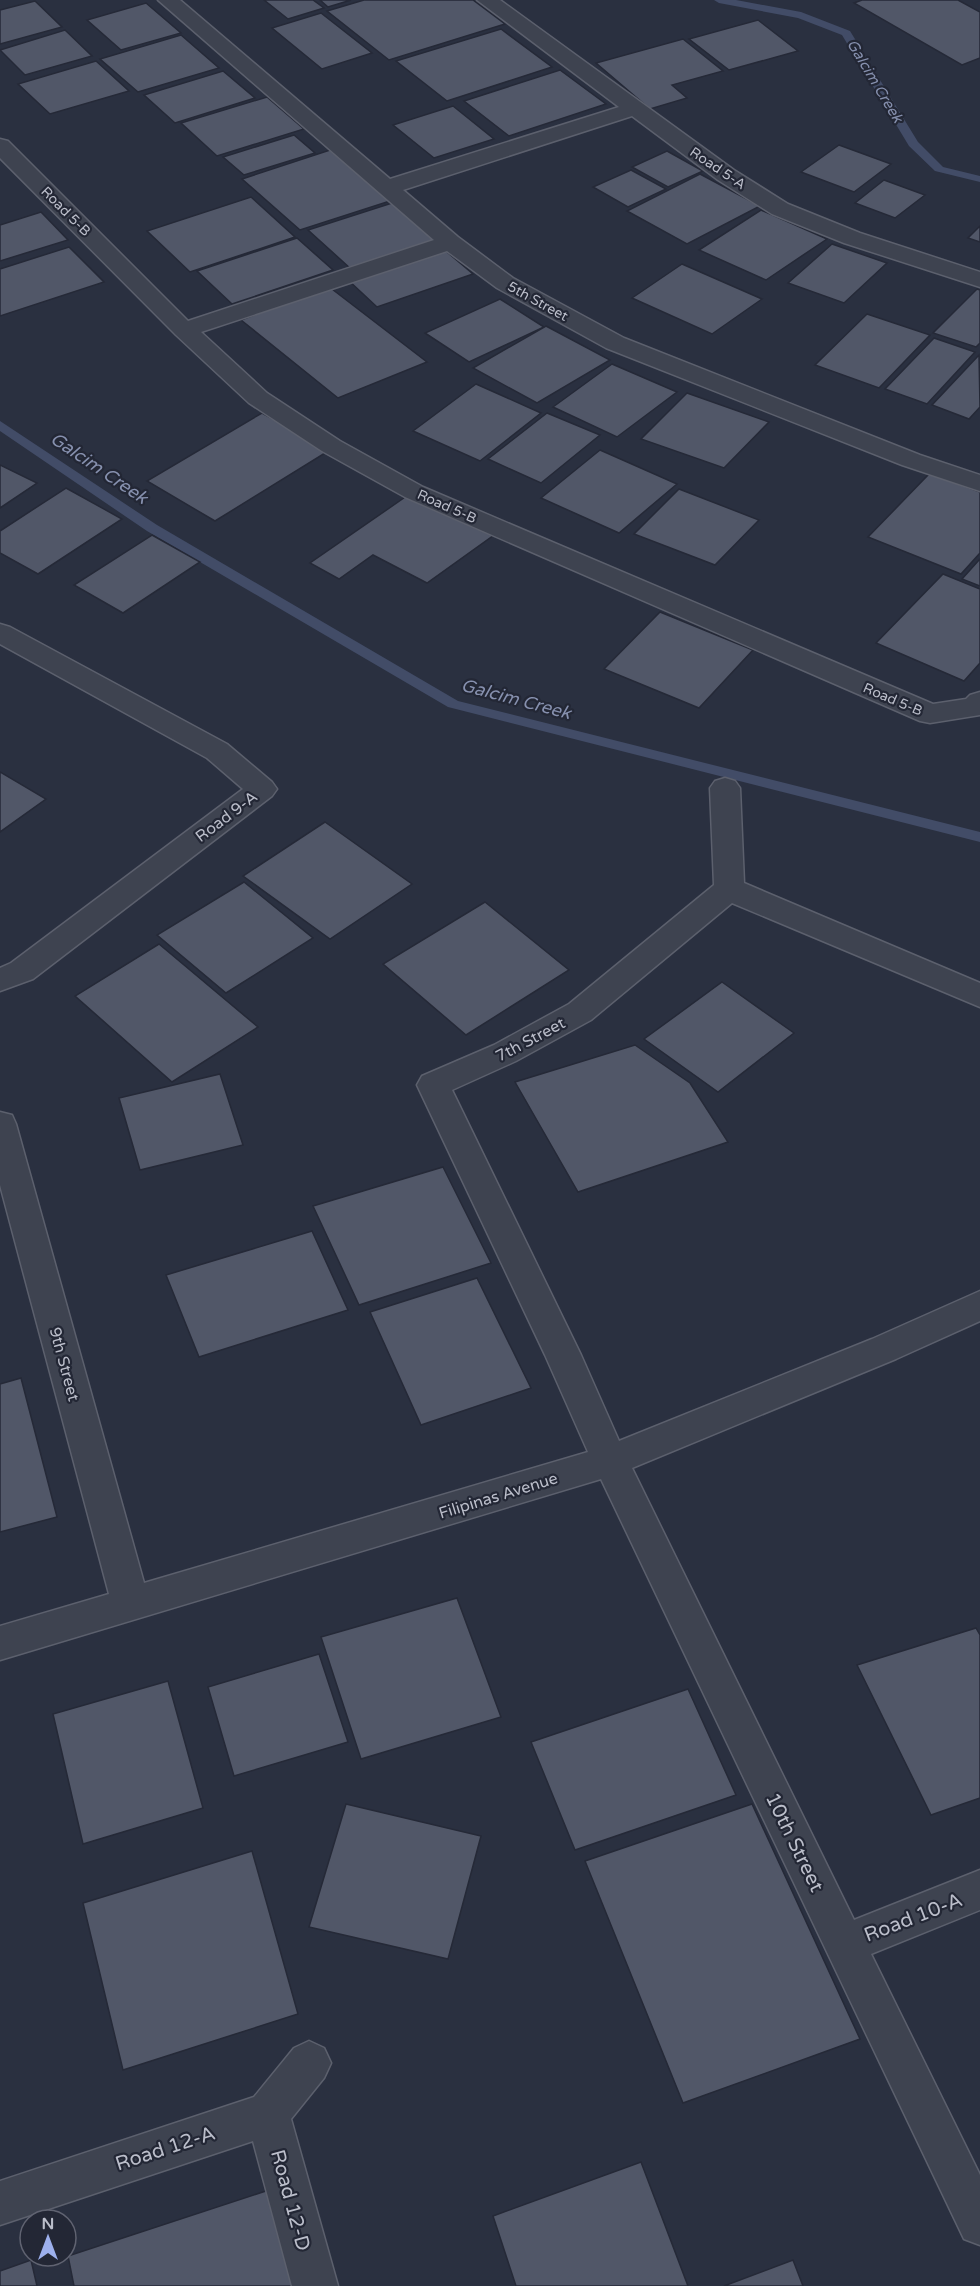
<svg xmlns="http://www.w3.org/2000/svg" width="980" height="2286" font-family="'Varela Round',sans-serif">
<rect width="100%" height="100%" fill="#2a3040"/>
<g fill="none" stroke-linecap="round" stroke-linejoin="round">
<g fill="#424c67" fill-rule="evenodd">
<path d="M714,0H736L801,12L850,31L918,142L943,167L980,176V182L935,171L909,146L842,35L798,18L719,3Z"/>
<path d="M0,421L157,525L458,701L980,832V842L448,707L147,531L0,431Z"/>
</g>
</g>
<g fill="#515768" stroke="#252937" stroke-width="1.5">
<path d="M264,0H313L324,8L288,19Z"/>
<path d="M320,0H351L328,7Z"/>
<path d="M364,0H473L505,24L389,60L327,11Z"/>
<path d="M862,0H958L980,12V58L962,65L854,3Z"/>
<path d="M35,1L62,27L0,44V10Z"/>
<path d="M146,3L181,33L121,50L87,20Z"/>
<path d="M321,13L372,53L322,69L272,28Z"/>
<path d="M758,20L798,51L729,70L689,39Z"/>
<path d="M501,29L552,67L447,101L396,61Z"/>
<path d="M65,30L92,56L25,75L0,50Z"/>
<path d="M181,35L219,68L138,92L100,59Z"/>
<path d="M683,39L723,71L672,85L687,98L650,109L596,63Z"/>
<path d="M96,61L129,91L50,114L18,84Z"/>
<path d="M560,70L606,104L509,136L464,101Z"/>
<path d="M223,71L255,98L175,123L144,95Z"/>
<path d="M267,97L304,129L217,156L181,123Z"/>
<path d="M453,106L494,139L434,158L393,125Z"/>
<path d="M294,135L315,153L244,175L223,157Z"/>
<path d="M839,145L891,164L854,192L801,172Z"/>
<path d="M330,150L390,201L300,230L242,179Z"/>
<path d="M667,151L703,171L668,187L632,167Z"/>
<path d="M631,170L666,189L628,207L593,187Z"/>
<path d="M700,174L760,206L687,244L627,211Z"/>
<path d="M884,180L925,195L895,218L855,203Z"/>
<path d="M251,197L295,237L190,272L147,231Z"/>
<path d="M392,203L437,241L351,269L308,230Z"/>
<path d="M761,210L827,239L766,280L699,250Z"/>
<path d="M41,212L68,240L0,261V225Z"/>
<path d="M980,226V242L968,238Z"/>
<path d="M297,238L333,270L232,304L197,271Z"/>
<path d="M832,244L887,263L844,303L788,283Z"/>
<path d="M440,246L473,274L377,307L346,278Z"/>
<path d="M69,247L104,282L0,316V269Z"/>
<path d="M682,264L762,299L712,334L632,298Z"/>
<path d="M328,286L427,362L338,398L241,320Z"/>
<path d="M977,289L980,290V343L976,347L933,333Z"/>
<path d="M500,299L544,327L469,362L425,333Z"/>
<path d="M867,314L930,335L879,388L815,365Z"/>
<path d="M546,326L610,360L537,403L473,368Z"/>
<path d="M934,338L975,352L927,404L885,389Z"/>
<path d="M979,355L980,407L969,419L932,405Z"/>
<path d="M612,364L677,392L617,437L553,407Z"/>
<path d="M476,384L541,413L480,461L413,431Z"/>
<path d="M687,393L769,422L724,468L641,439Z"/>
<path d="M262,413L330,450L215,521L147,481Z"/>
<path d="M547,413L600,435L541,483L488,459Z"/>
<path d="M600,450L677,484L619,533L541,498Z"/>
<path d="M0,465L37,483L0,508Z"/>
<path d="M930,473L980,492V553L961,574L868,537Z"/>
<path d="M66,488L122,519L38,574L0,553V531Z"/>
<path d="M679,489L759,520L715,565L634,534Z"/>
<path d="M411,493L494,535L427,583L373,555L339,579L310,563Z"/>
<path d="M152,535L200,562L123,613L74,585Z"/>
<path d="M980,559V586L962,579Z"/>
<path d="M943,574L980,589V663L964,681L876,643Z"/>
<path d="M660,612L753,650L699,708L604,669Z"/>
<path d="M0,772L46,799L0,832Z"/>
<path d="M325,822L412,884L330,939L243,876Z"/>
<path d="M244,882L313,938L226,993L157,935Z"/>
<path d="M485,902L569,970L466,1035L383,964Z"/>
<path d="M159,944L258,1027L172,1082L75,996Z"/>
<path d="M722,982L794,1033L718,1092L644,1039Z"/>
<path d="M635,1045L690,1083L728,1142L578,1192L515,1082Z"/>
<path d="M220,1074L243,1145L140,1170L119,1098Z"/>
<path d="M443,1167L491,1263L359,1305L313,1206Z"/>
<path d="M312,1231L348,1310L199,1357L166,1275Z"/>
<path d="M477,1278L531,1388L421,1425L370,1312Z"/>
<path d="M21,1378L57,1517L0,1532V1384Z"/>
<path d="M457,1598L501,1717L361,1759L321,1637Z"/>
<path d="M976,1628L980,1635V1798L931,1815L857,1665Z"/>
<path d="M319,1654L348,1742L234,1776L208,1687Z"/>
<path d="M168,1681L203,1808L83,1844L53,1714Z"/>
<path d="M688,1689L736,1795L575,1850L531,1742Z"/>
<path d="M346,1804L481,1836L448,1959L309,1927Z"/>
<path d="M752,1804L860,2039L683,2103L585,1861Z"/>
<path d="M252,1851L298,2014L123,2070L83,1903Z"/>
<path d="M641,2162L688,2286H516L493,2216Z"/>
<path d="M278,2187L305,2286H74L68,2256Z"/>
<path d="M31,2260L37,2286H0V2271Z"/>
<path d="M793,2260L803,2286H724Z"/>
</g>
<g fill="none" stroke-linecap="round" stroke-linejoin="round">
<g stroke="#5c606d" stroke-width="3">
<g id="minor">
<path d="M158,0H180L390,179L619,107L477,0H500L734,170L788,204L860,233L980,272V287L844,243L772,214L718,180L632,116L403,190L458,237L513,278L624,338L920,455L980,475V491L902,465L606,348L497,288L447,251L201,332L267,393L340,441L423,487L933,704L966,699L970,695L980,692V715L930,723L920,721L405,497L322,451L249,403L176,335L0,158V139L8,141L188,321L434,240Z"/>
<path d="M0,624L10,627L227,744L272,782L277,789L272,796L33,979L0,991V968L11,963L243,789L207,758L0,644Z"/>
<path d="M725,778L735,781L740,788L744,883L980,983V1007L732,903L591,1020L516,1061L452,1090L581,1355L619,1441L872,1339L980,1291V1321L896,1359L632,1468L854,1920L980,1870V1910L871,1954L980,2175V2245L964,2239L601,1479L0,1660V1626L109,1594L0,1185V1112L12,1115L16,1124L144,1583L588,1452L545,1355L417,1085L422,1076L494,1045L569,1004L714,885L710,788L715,781Z"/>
<path d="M309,2041L324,2048L331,2063L324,2078L291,2119L338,2286H292L253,2141L0,2225V2181L254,2097L294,2048Z"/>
</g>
</g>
<use href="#minor" fill="#3e4350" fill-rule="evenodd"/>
</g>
<g text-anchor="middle" stroke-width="4.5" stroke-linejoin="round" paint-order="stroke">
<g font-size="14" fill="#bbbeca" stroke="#232735">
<text transform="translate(718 168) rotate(34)" y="5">Road 5-A</text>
<text transform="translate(66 211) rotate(45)" y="5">Road 5-B</text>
<text transform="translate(538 301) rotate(29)" y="5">5th Street</text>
<text transform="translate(447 506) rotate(24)" y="5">Road 5-B</text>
<text transform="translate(893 699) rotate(23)" y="5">Road 5-B</text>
</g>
<g font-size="15" font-style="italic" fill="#8690ae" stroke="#232735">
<text transform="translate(875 81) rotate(59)" y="5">Galcim Creek</text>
</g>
<g font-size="16" fill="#bbbeca" stroke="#232735">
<text transform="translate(226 816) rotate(-37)" y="6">Road 9-A</text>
<text transform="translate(530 1039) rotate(-28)" y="6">7th Street</text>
<text transform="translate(65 1364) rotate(75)" y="6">9th Street</text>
<text transform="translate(498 1495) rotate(-17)" y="6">Filipinas Avenue</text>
</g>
<g font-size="18" font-style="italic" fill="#8690ae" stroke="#232735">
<text transform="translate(99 468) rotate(34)" y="6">Galcim Creek</text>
<text transform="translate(516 699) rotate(15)" y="6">Galcim Creek</text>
</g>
<g font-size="20" fill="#bbbeca" stroke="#232735">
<text transform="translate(795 1842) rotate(64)" y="7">10th Street</text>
<text transform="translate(913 1917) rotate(-21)" y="7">Road 10-A</text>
<text transform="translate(165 2148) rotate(-18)" y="7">Road 12-A</text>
<text transform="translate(291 2200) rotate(75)" y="7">Road 12-D</text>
</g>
</g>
<g transform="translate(48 2238)"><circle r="28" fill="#232735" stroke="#606371" stroke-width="1.5"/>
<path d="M0-4.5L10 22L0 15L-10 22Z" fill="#9db0ed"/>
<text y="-9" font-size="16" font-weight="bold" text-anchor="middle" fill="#bbbeca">N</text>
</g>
</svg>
